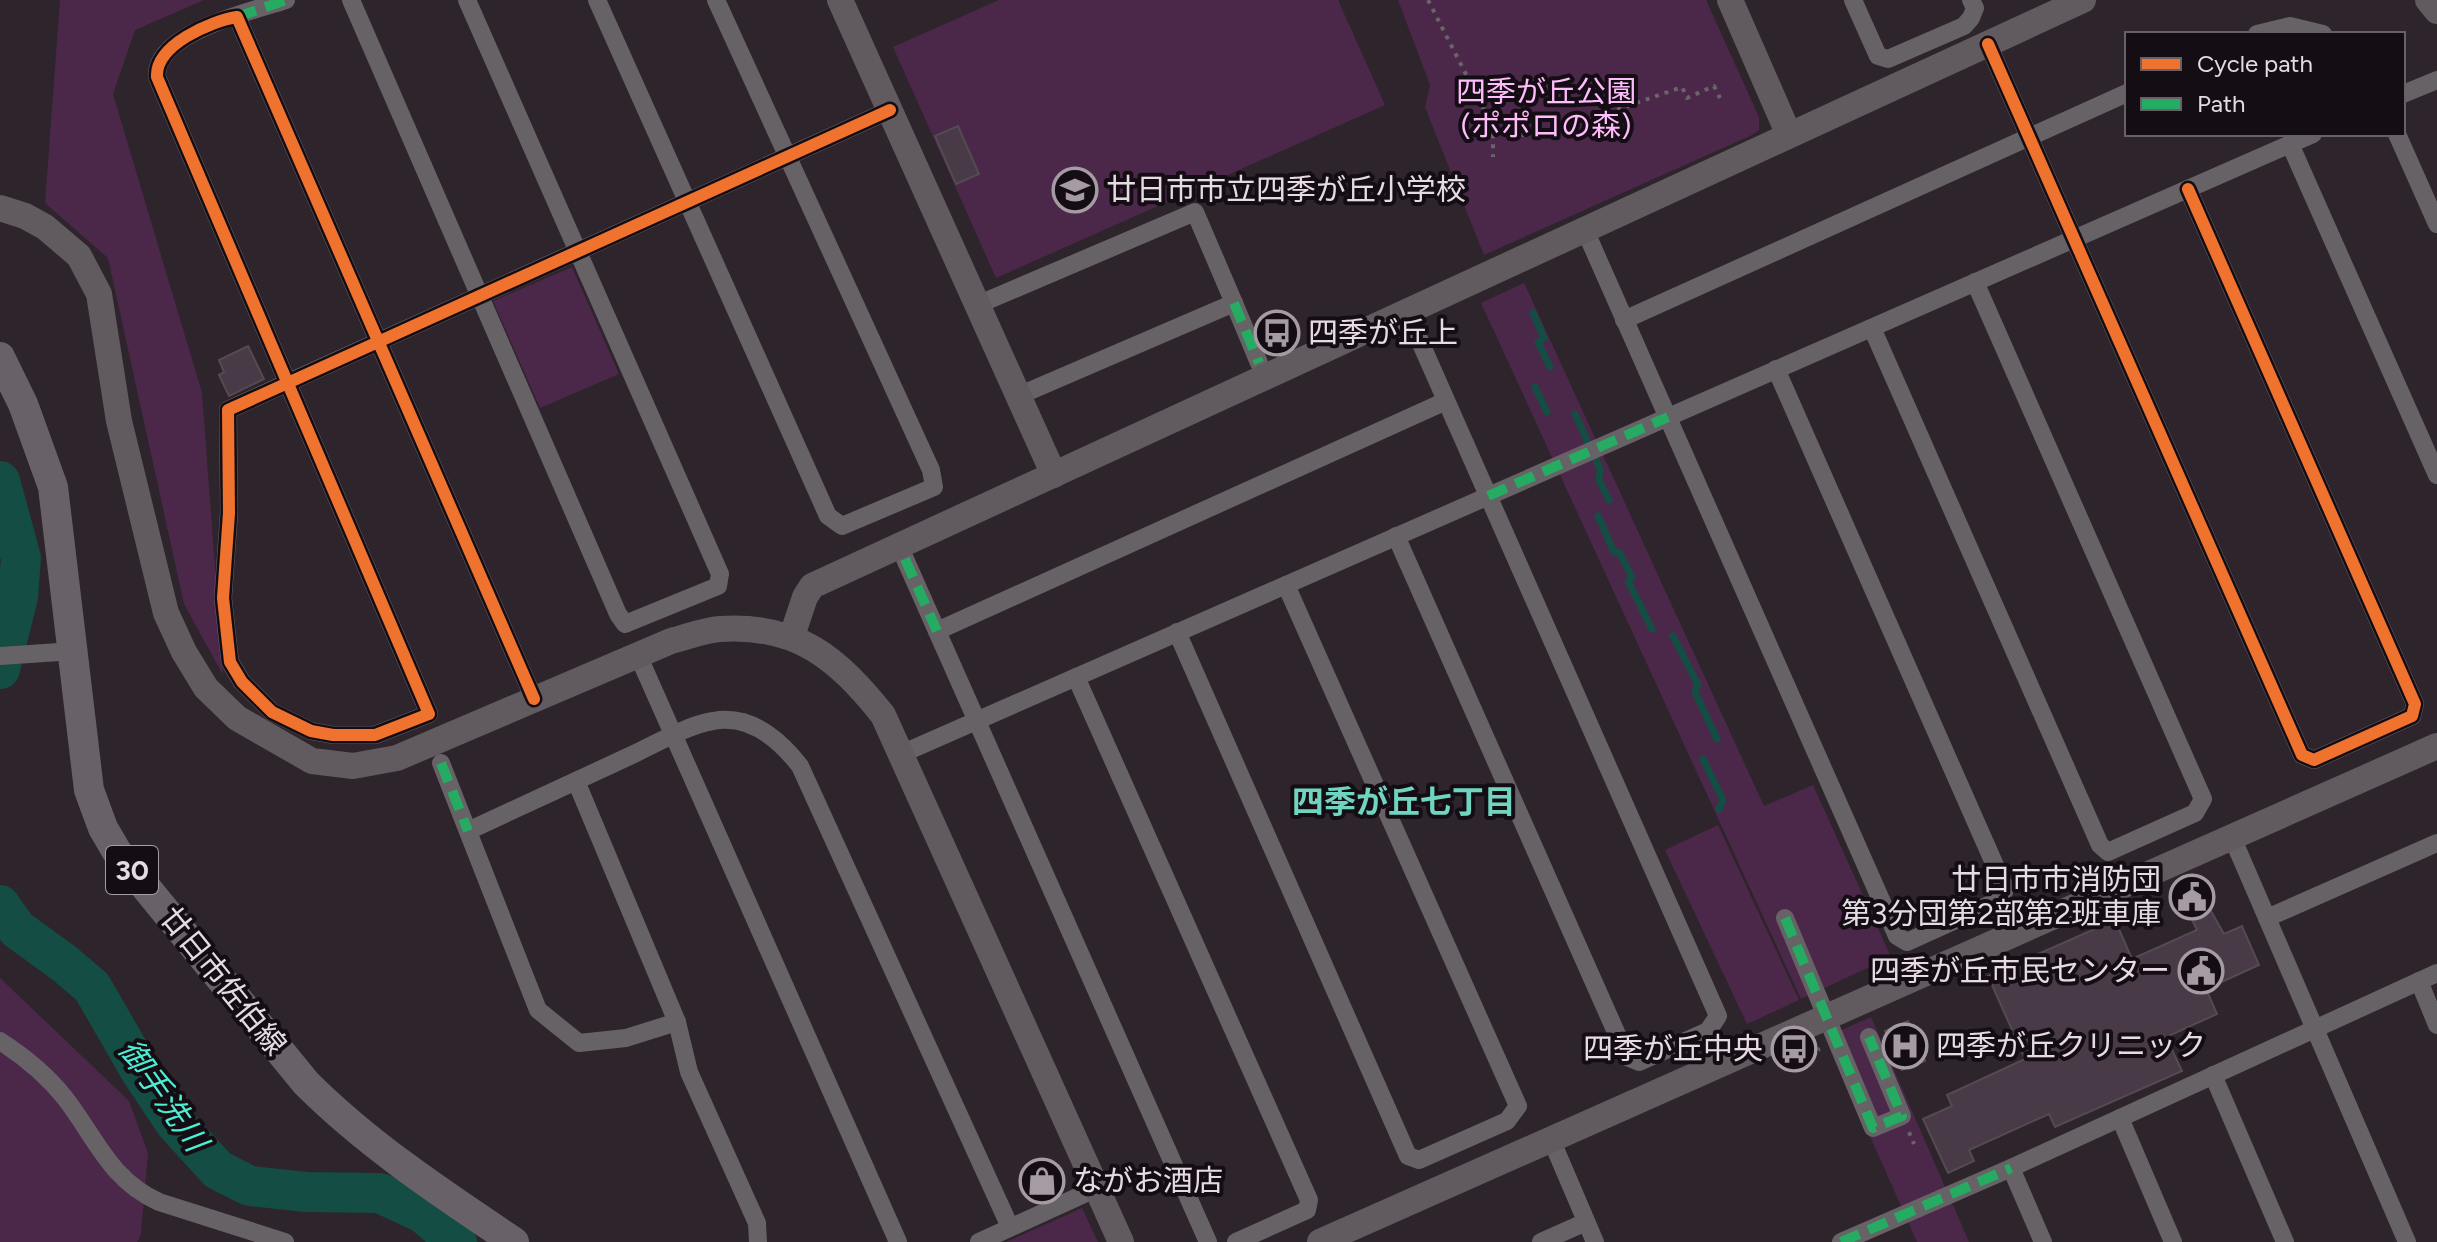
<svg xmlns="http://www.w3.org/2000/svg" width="2437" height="1242" font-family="Figtree,'Noto Sans JP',sans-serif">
<rect width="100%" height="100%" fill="#2e242c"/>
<g fill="#4b2849">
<path d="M60,0H204L135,30L113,94L202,393L223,675L184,604L108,258L45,203Z"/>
<path d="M999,0H1338L1385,105L996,278L893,47Z"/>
<path d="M1398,0H1706L1759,117V130L1752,135L1484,255L1425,107L1430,85Z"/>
<path d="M572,267L619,374L540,408L493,301Z"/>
<path d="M1524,283L1764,806L1813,785L1891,957L1801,999L1481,303Z"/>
<path d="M1718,825L1799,1000L1747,1024L1665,850Z"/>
<path d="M0,978L129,1101L148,1153L141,1234L137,1242H0Z"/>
<path d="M1871,1017L1969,1242H1917L1826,1037Z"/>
<path d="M1082,1208L1098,1242H1006Z"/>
</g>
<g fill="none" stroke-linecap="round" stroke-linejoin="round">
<g stroke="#134d44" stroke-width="7">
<path d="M1533,313L1544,338L1538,342L1550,367"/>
<path d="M1535,387L1547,412"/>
<path d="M1575,414L1600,469L1599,480L1609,500"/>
<path d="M1598,516L1614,552H1619L1632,577L1628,581L1652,629"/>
<path d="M1673,636L1698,685L1695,692L1717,739"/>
<path d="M1703,759L1723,800L1719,809"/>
</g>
<g stroke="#134d44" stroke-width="40">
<path d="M0,481L21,558L18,597L0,669"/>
<path d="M0,905L17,929L65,964L92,987L141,1072L175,1123L218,1170L250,1186L306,1192L380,1193L423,1213L457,1242"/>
</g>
</g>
<g fill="#483a47" stroke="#544b52" stroke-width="2">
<path d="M958,126L979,174L956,184L935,136Z"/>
<path d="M248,346L264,379L229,396L219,375L224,372L219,360Z"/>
<path d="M2195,883L2224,934L2242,926L2259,965L2206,989L2217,1014L2166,1037L2182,1071L2055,1127L2049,1114L1969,1150L1974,1161L1948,1173L1923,1119L1952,1106L1947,1095L2025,1059L1988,976L2115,920L2132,959L2197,930L2178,891Z"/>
<path d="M1908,1021L1925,1061L1902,1070L1885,1031Z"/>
</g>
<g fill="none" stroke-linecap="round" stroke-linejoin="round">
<g stroke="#686468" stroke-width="4" stroke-dasharray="4 6" stroke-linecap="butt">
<path d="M1428,0L1493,127V157"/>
<path d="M1493,127L1516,135H1545L1682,87L1687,98L1714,86L1720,98"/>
<path d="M1809,1053L1820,1049"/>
<path d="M1909,1132L1914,1144"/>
</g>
<g stroke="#666266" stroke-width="18">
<path d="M286,0C254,11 154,32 157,77L429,714L375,735H333L311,731L272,712L242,682L230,662L223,598L229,513L228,410L287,383C488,292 689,201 890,110"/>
<path d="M351,0L618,614L625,624L718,586L720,574L467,0"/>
<path d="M597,0L828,516L842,526L934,487L931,470L716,0"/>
<path d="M1853,0L1878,56L1888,59L1964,26L1971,18L1975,8L1971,0"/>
<path d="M237,17L534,699"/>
<path d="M2257,34L2290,26L2323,34"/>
<path d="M1988,44L2302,755L2314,760L2412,716L2415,704L2188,189"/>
<path d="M2403,94L2437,80"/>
<path d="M2397,134L2437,224"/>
<path d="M2290,144L2437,475"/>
<path d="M1585,230L1897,936L1907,942L2002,899L2005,888L1776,369"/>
<path d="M1234,303L1259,363"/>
<path d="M977,305L1195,212L1234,303L1018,396"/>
<path d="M1624,320L2127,93"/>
<path d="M1872,328L2100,845L2108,852L2195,813L2203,799L1975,282"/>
<path d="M1396,536L1627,1057L1639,1062L1708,1031L1718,1016L1407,312"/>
<path d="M905,559L1208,1242"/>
<path d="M937,631L1446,401"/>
<path d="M1177,632L1408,1156L1419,1160L1507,1121L1518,1106L1286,585"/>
<path d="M638,655L898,1242"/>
<path d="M0,656L74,651"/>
<path d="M1076,677L1309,1200L1307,1210L1236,1242"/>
<path d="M901,754L2313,134"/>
<path d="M441,763L538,1010L579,1043L626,1038L677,1022"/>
<path d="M576,781L677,1022L689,1072L757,1223L758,1242"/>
<path d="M468,831C523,805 579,780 634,754C657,743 688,725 713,721C750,714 779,739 800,766L1010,1227"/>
<path d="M2232,837L2407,1242"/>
<path d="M1785,918L1873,1128L1902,1116L1869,1037"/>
<path d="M2267,918L2437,843"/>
<path d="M2419,981L2437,1025"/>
<path d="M0,1041C25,1057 46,1074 65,1098C96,1138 110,1180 159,1202L285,1242"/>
<path d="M2213,1075L2285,1242"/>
<path d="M2120,1118L2173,1242"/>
<path d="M1551,1139L1595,1242"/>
<path d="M2011,1168L2043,1242"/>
<path d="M979,1242L1097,1188"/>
<path d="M1541,1242L1586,1222"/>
<path d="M1841,1242L2011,1168L2437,973"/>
</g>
<g stroke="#615b5f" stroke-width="26">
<path d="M840,0L1054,475"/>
<path d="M1730,0L1789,135"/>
<path d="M2428,0L2437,11"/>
<path d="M0,208L25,216L45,227L79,256L99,294L119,421L166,613L184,652L206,688L237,718L312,761L353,766L397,758L671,641C687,637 704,630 720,629C798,624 837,658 883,715L1121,1242"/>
<path d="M792,636L805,597L812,586L2083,0"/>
<path d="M1320,1242L2437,746"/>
</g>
<path stroke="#696168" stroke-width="30" d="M0,357L23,404L53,487L89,790L103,828L117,852L306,1083C368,1145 441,1193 514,1242"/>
<g stroke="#26ab63" stroke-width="10" stroke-dasharray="20 10" stroke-linecap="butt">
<path d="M237,17L286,0"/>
<path d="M1234,303L1259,363"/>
<path d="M1488,496L1668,417"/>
<path d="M905,559L937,631"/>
<path d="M441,763L468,831"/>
<path d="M1785,918L1873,1128L1902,1116L1869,1037"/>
<path d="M1841,1242L2011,1168"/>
</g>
<g stroke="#150d14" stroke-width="17">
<g id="cycleway">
<path d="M1988,44L2302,755L2314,760L2412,716L2415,704L2188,189"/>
<path d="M534,699L237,17C211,21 155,45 157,77L429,714L375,735H333L311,731L272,712L242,682L230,662L223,598L229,513L228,410C448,309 669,210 890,110"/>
</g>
</g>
<use href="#cycleway" stroke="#ef722f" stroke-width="12"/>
</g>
<defs>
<g id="school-ring" transform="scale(2.3)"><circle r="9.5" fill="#150d14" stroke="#a69ba4" stroke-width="1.5"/><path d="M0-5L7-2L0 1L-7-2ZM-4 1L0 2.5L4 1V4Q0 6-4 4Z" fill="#a69ba4"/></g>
<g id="bus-ring" transform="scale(2.3)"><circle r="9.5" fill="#150d14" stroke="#a69ba4" stroke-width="1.5"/><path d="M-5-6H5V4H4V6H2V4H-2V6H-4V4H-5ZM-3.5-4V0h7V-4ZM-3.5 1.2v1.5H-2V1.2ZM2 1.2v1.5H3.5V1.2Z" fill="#a69ba4"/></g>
<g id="civic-ring" transform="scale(2.3)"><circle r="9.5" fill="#150d14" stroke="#a69ba4" stroke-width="1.5"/><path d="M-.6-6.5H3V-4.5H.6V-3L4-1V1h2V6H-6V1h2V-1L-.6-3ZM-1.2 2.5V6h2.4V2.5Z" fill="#a69ba4"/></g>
<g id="hospital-ring" transform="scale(2.3)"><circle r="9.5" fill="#150d14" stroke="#a69ba4" stroke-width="1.5"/><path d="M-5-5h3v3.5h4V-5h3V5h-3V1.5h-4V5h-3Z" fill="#a69ba4"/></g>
<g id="shop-ring" transform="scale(2.3)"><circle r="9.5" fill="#150d14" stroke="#a69ba4" stroke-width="1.5"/><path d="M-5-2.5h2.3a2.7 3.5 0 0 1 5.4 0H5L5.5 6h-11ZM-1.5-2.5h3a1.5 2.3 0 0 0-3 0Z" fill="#a69ba4"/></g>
</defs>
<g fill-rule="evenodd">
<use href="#school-ring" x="1075" y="190"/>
<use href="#bus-ring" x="1277" y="333"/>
<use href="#civic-ring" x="2192" y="897"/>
<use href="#civic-ring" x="2201" y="971"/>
<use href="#hospital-ring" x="1905" y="1046"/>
<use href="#bus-ring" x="1794" y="1049"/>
<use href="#shop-ring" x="1042" y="1181"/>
</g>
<g text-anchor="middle" stroke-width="8" stroke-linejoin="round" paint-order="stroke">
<rect fill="#150d14" stroke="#a79da6" stroke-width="2" x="106" y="846" width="52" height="48" rx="6"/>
<g font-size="28" font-weight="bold" fill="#e6dbe5">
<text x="132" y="880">30</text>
</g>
<g font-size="30" fill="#febcfb" stroke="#150d14">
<text x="1546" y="102">四季が丘公園<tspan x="1546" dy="34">(ポポロの森)</tspan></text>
</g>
<g font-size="30" fill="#e6dbe5" stroke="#150d14" text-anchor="start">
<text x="1106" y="200">廿日市市立四季が丘小学校</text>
<text x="1308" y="343">四季が丘上</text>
<text x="2161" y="890" text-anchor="end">廿日市市消防団<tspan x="2161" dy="34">第3分団第2部第2班車庫</tspan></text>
<text x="2170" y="981" text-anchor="end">四季が丘市民センター</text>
<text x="1936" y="1056">四季が丘クリニック</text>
<text x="1763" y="1059" text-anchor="end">四季が丘中央</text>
<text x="1073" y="1191">ながお酒店</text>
</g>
<g font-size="30" fill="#e6dbe5" stroke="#150d14">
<text transform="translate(223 981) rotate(51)" y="10">廿日市佐伯線</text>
</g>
<g font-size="32" font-weight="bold" fill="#70d5c0" stroke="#150d14">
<text x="1404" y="813">四季が丘七丁目</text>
</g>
<g font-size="32" font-style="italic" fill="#4beed2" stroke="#150d14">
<text transform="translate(163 1095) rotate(55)" y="11">御手洗川</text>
</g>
</g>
<rect x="2125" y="32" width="280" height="104" fill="#150d14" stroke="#695f68" stroke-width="2"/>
<rect x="2141" y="58" width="40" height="12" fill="#ef722f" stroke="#695f68" stroke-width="2"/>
<text x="2197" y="72" font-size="24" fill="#e6dbe5">Cycle path</text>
<rect x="2141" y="98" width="40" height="12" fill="#26ab63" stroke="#695f68" stroke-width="2"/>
<text x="2197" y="112" font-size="24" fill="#e6dbe5">Path</text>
</svg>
